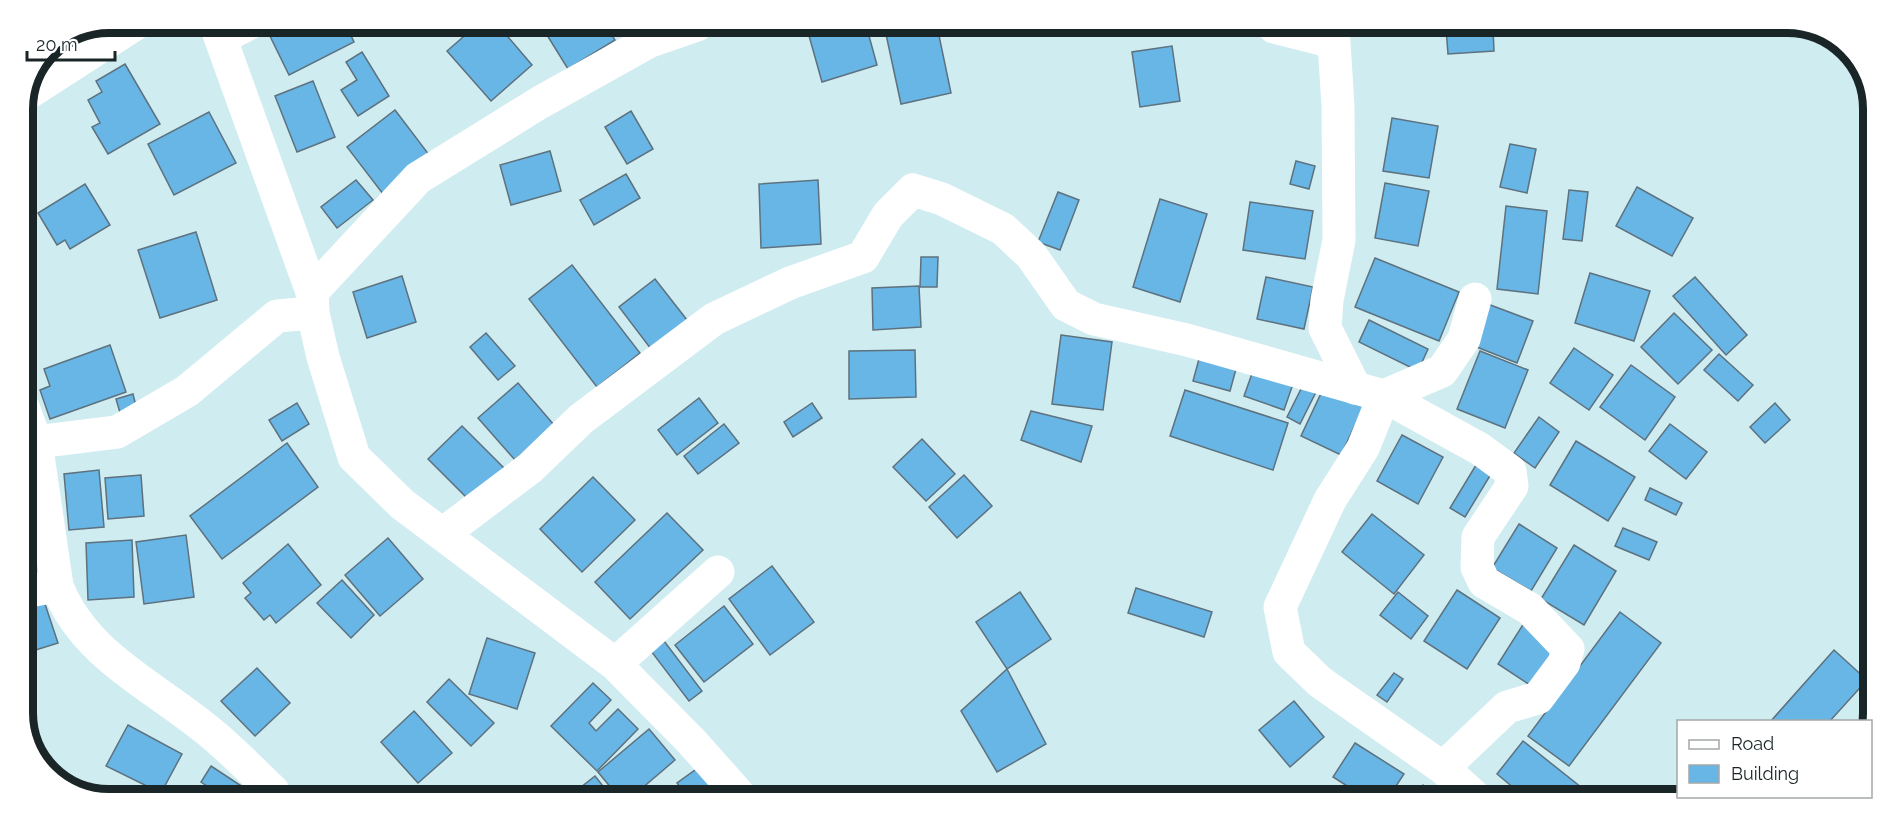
<svg xmlns="http://www.w3.org/2000/svg" width="1896" height="822" font-family="Raleway,sans-serif">
<rect width="100%" height="100%" fill="#cfecf0"/>
<g fill="#68b6e6" stroke="#5d717e" stroke-width="1.5">
<path d="M109,23L70,52L62,42Z"/>
<path d="M286,23H345L354,42L289,75L268,32Z"/>
<path d="M478,24H497L532,65L491,101L447,51Z"/>
<path d="M548,24H605L615,40L568,69L542,27Z"/>
<path d="M806,25H866L877,65L822,82Z"/>
<path d="M884,25L937,26L951,93L901,104Z"/>
<path d="M1446,28H1493L1494,51L1448,54Z"/>
<path d="M1172,46L1180,101L1140,107L1132,52Z"/>
<path d="M362,52L389,96L358,116L341,90L357,80L346,62Z"/>
<path d="M125,64L160,124L108,154L92,127L100,123L88,100L102,92L96,81Z"/>
<path d="M313,81L335,137L297,152L275,96Z"/>
<path d="M395,110L430,156L383,194L347,147Z"/>
<path d="M631,111L653,149L627,164L605,127Z"/>
<path d="M209,112L236,163L174,195L148,144Z"/>
<path d="M1392,118L1438,126L1429,178L1383,171Z"/>
<path d="M1510,144L1536,149L1527,193L1500,187Z"/>
<path d="M550,151L561,191L511,205L500,165Z"/>
<path d="M1296,161L1315,166L1309,189L1290,184Z"/>
<path d="M626,174L640,198L594,225L580,200Z"/>
<path d="M356,180L373,200L337,228L321,207Z"/>
<path d="M818,180L821,244L761,248L759,184Z"/>
<path d="M1385,183L1429,191L1418,246L1375,238Z"/>
<path d="M85,184L110,225L70,249L65,240L57,245L38,213Z"/>
<path d="M1637,187L1693,218L1672,256L1616,226Z"/>
<path d="M1569,190L1588,192L1582,241L1563,239Z"/>
<path d="M1058,192L1079,200L1060,250L1038,242Z"/>
<path d="M1160,199L1207,214L1180,302L1133,287Z"/>
<path d="M1250,202L1313,211L1305,259L1243,250Z"/>
<path d="M1506,206L1547,211L1538,294L1497,289Z"/>
<path d="M196,232L217,300L160,318L138,250Z"/>
<path d="M921,257H938L937,287H920Z"/>
<path d="M1375,258L1459,292L1439,341L1355,307Z"/>
<path d="M572,265L640,353L597,387L529,299Z"/>
<path d="M1590,273L1650,291L1634,341L1575,323Z"/>
<path d="M402,276L416,322L367,338L353,292Z"/>
<path d="M1266,277L1313,287L1304,329L1257,319Z"/>
<path d="M1695,277L1747,335L1726,355L1673,296Z"/>
<path d="M655,279L687,320L651,349L619,307Z"/>
<path d="M919,286L921,327L873,330L872,288Z"/>
<path d="M1485,303L1533,321L1517,363L1469,344Z"/>
<path d="M1674,313L1712,350L1678,384L1641,347Z"/>
<path d="M1369,320L1428,349L1418,371L1359,342Z"/>
<path d="M486,333L515,366L498,380L470,347Z"/>
<path d="M1061,335L1112,342L1103,410L1052,404Z"/>
<path d="M110,345L126,392L50,419L40,390L50,386L44,369Z"/>
<path d="M1574,348L1613,375L1589,410L1550,383Z"/>
<path d="M915,350L916,397L849,399V351Z"/>
<path d="M1480,351L1528,370L1505,428L1457,409Z"/>
<path d="M1719,354L1753,385L1738,401L1704,370Z"/>
<path d="M1199,359L1236,369L1230,391L1193,381Z"/>
<path d="M1631,365L1675,397L1645,440L1600,407Z"/>
<path d="M1254,368L1294,381L1284,410L1244,396Z"/>
<path d="M518,383L554,425L515,460L478,418Z"/>
<path d="M1304,383L1317,390L1300,424L1287,417Z"/>
<path d="M1324,387L1364,406L1341,455L1301,436Z"/>
<path d="M1185,390L1288,423L1273,470L1170,436Z"/>
<path d="M133,394L137,410L121,416L116,399Z"/>
<path d="M699,398L718,423L677,455L658,430Z"/>
<path d="M297,403L309,424L282,441L269,420Z"/>
<path d="M812,403L822,418L793,437L784,422Z"/>
<path d="M1775,403L1790,420L1765,443L1750,427Z"/>
<path d="M1031,411L1092,426L1081,462L1021,440Z"/>
<path d="M1539,417L1559,432L1535,468L1514,453Z"/>
<path d="M724,424L739,443L698,474L684,456Z"/>
<path d="M1670,424L1707,452L1686,479L1649,451Z"/>
<path d="M462,426L508,472L474,505L428,459Z"/>
<path d="M1402,435L1443,457L1418,504L1377,481Z"/>
<path d="M922,439L955,474L926,501L893,467Z"/>
<path d="M1576,441L1635,477L1608,521L1550,485Z"/>
<path d="M287,443L318,487L222,559L190,516Z"/>
<path d="M1476,465L1491,474L1465,517L1450,508Z"/>
<path d="M99,470L104,527L69,530L64,474Z"/>
<path d="M141,475L144,516L108,519L105,478Z"/>
<path d="M964,475L992,506L957,538L929,507Z"/>
<path d="M593,477L635,520L582,572L540,529Z"/>
<path d="M1650,488L1682,503L1676,515L1645,500Z"/>
<path d="M667,513L703,550L630,619L595,582Z"/>
<path d="M1372,514L1424,555L1394,594L1342,552Z"/>
<path d="M1519,524L1557,548L1531,591L1492,568Z"/>
<path d="M1623,528L1657,542L1649,560L1615,546Z"/>
<path d="M186,535L194,597L144,604L136,542Z"/>
<path d="M388,538L423,579L380,616L345,575Z"/>
<path d="M23,540L33,576L23,579Z"/>
<path d="M132,540L134,597L88,600L86,543Z"/>
<path d="M288,544L321,585L276,623L270,615L264,620L245,598L251,593L243,583Z"/>
<path d="M1574,545L1616,571L1584,625L1541,599Z"/>
<path d="M772,566L814,622L770,655L729,599Z"/>
<path d="M342,580L374,615L351,638L317,603Z"/>
<path d="M1136,588L1212,612L1204,637L1128,613Z"/>
<path d="M1457,590L1500,618L1467,669L1424,641Z"/>
<path d="M1020,592L1051,639L1007,669L976,622Z"/>
<path d="M1398,592L1428,616L1411,639L1380,615Z"/>
<path d="M43,598L58,643L23,654V605Z"/>
<path d="M724,606L753,644L704,682L675,645Z"/>
<path d="M1620,612L1661,643L1569,766L1528,736Z"/>
<path d="M1524,623L1563,649L1536,689L1498,664Z"/>
<path d="M487,638L535,653L517,709L469,694Z"/>
<path d="M664,641L702,691L689,701L651,651Z"/>
<path d="M1834,650L1867,680L1829,722H1770Z"/>
<path d="M257,668L290,703L255,736L221,701Z"/>
<path d="M1007,669L1046,744L997,772L961,711Z"/>
<path d="M1394,673L1403,679L1387,702L1377,695Z"/>
<path d="M449,679L494,723L471,746L427,702Z"/>
<path d="M593,683L611,700L589,723L596,731L618,709L638,729L597,771L551,726Z"/>
<path d="M1294,701L1324,737L1290,767L1259,730Z"/>
<path d="M414,711L452,753L418,783L381,742Z"/>
<path d="M128,725L182,754L161,793L106,766Z"/>
<path d="M649,729L675,760L634,795H617L598,772Z"/>
<path d="M1523,741L1596,799H1527L1497,774Z"/>
<path d="M1355,743L1404,774L1388,798H1366L1333,777Z"/>
<path d="M702,765L724,796L686,795L677,783Z"/>
<path d="M211,766L249,791L247,794H219L201,782Z"/>
<path d="M595,776L610,795H571Z"/>
<path d="M1423,785L1438,798H1411Z"/>
</g>
<g fill="none" stroke-linecap="round" stroke-linejoin="round">
<g stroke="#fff" stroke-width="33">
<path d="M215,23L312,292L313,313L323,357L354,457L402,504L615,664L692,742L740,796"/>
<path d="M1274,27L1333,42"/>
<path d="M1333,27L1338,106L1339,240L1327,300L1325,328L1355,388"/>
<path d="M221,38L250,23"/>
<path d="M27,94L137,23"/>
<path d="M312,292L418,178L539,103L648,42L697,25"/>
<path d="M23,407L36,442L57,586C84,655 151,684 206,729C229,747 251,770 273,791L270,794"/>
<path d="M36,442L117,432L187,391L277,316L313,313"/>
<path d="M444,533L530,468L581,419L714,319L790,283L863,257L888,215L913,190L942,199L1003,229L1031,255L1066,305L1094,319L1187,340L1384,396L1442,371L1464,339L1475,299"/>
<path d="M23,592L57,586"/>
<path d="M615,664L718,572"/>
<path d="M1443,768L1507,707L1538,698L1564,663L1568,649L1530,609L1484,582L1477,567L1478,537L1512,486L1510,471L1480,449L1384,396L1363,448L1330,500L1280,607L1289,652L1320,682L1443,768L1476,798"/>
</g>
</g>
<path d="M0 0H1896V822H0ZM109 33H1787A76 76 0 0 1 1863 109V713A76 76 0 0 1 1787 789H109A76 76 0 0 1 33 713V109A76 76 0 0 1 109 33Z" fill="#fff" fill-rule="evenodd"/>
<path fill="none" stroke="#1a2527" stroke-width="8" d="M109 33H1787A76 76 0 0 1 1863 109V713A76 76 0 0 1 1787 789H109A76 76 0 0 1 33 713V109A76 76 0 0 1 109 33Z"/>
<rect x="1677" y="720" width="195" height="78" fill="#ffffff" stroke="#a3a8a9" stroke-width="1.5"/>
<rect x="1689" y="740" width="30" height="9" fill="#ffffff" stroke="#a3a8a9" stroke-width="1.5"/>
<text x="1731" y="750" font-size="18" fill="#1a2527">Road</text>
<rect x="1689" y="765" width="30" height="18" fill="#68b6e6" stroke="#a3a8a9" stroke-width="1.5"/>
<text x="1731" y="780" font-size="18" fill="#1a2527">Building</text>
<path d="M27 51v9h88v-9" fill="none" stroke="#1a2527" stroke-width="3"/>
<text x="36" y="51" font-size="18" fill="#1a2527" stroke="#ffffff" stroke-width="4.5" paint-order="stroke">20 m</text>
</svg>
